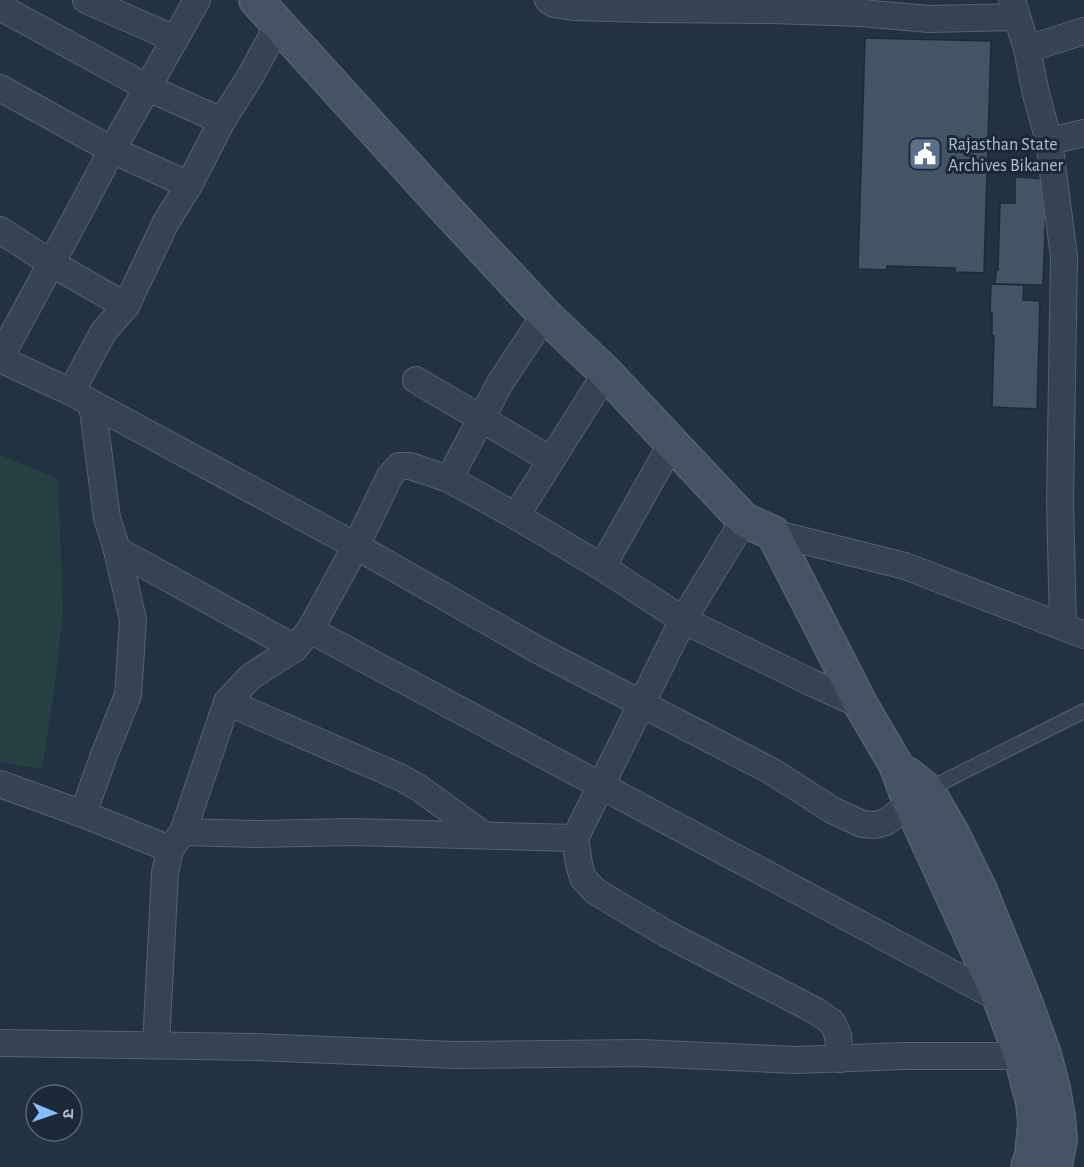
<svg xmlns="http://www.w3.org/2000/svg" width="1084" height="1167" font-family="'Alegreya Sans','Noto Sans Devanagari',sans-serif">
<rect width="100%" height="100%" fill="#233240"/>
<path fill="#254041" d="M0,455L58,479L63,613L54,692L42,769L0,762Z"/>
<g fill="#435464" stroke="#1e2a37" stroke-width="1.5">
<path d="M865,38L991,41L984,273L955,272V268L887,266L886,270L858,269Z"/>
<path d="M1015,177L1047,179L1043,285L995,284L996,270H998L1000,203H1015Z"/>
<path d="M991,284L1024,285L1023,300L1040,301L1037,409L992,407L994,336H992V313H990Z"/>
</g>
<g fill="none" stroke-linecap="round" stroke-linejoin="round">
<g stroke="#55616e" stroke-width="16">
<path id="lane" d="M927,790L1084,711"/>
</g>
<g stroke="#55616e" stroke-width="28">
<g id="street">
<path d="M86,0L175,39"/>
<path d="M548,0L554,4L574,7L647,9L771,10L861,13L929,19L1017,17"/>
<path d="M1012,0L1027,49L1036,94L1049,141L1064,257L1060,501L1063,626"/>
<path d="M0,7L148,88L222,121"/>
<path d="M1027,49L1084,31"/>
<path d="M0,88L112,150L189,185"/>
<path d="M1049,141L1084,133"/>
<path d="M0,230L51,263L126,306L104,331L71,392L0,359"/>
<path d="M126,306L166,222L189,185L222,121L251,75L278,25"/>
<path d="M0,358L78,214L112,150L197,0"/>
<path d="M416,380L551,460"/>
<path d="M71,392L356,546L538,650L773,772L832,810L862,824L875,825L886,822L925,792"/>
<path d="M449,479L500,383L545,315"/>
<path d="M516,516L606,373"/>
<path d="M744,520L683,620L575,838L579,864L583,878L595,891L667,934L816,1011L832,1022L838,1035L840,1059"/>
<path d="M773,533L905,566L1084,635"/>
<path d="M117,550L295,648"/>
<path d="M602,567L672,443"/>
<path d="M310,630L1000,999"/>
<path d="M227,702L250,677L295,648L310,630L356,546L390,476L399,466H410L449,479L516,516L602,567L683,620L806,680L861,705"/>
<path d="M0,784L83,814L104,755L128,695L133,620L117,550L107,518L92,403"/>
<path d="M83,814L170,849"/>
<path d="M484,835L419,788L402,778L227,702L183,832L260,834L351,832L575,838"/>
<path d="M0,1043L255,1047L455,1055L641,1053L796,1060L904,1056H1021"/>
<path d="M156,1045L165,873L170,849L183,832"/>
</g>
</g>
<g stroke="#55616e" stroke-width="36">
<g id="secondary">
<path d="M256,0L446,209L545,315L606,373L744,520L773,533L861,705L896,765L910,803L1000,999L1021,1056L1033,1102L1035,1123L1032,1155L1028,1167"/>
<path d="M907,774L927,790L952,833L980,890L1024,999L1044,1054L1053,1088L1058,1116L1060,1139L1055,1167"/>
</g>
</g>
<use href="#lane" stroke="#374350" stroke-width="14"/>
<use href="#street" stroke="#374350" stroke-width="26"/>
<use href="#secondary" stroke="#445263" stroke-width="33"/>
</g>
<defs>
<g id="civic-square" transform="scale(1.725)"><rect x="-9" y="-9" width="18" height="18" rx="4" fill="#5c6f8a" stroke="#1c2835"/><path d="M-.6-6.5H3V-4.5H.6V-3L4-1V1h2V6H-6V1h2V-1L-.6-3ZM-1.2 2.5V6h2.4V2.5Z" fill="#fff"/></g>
</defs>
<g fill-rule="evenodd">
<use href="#civic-square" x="925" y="154"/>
</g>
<g text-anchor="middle" stroke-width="6" stroke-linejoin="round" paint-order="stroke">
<g font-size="18" fill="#b3becb" stroke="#1c2835" text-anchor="start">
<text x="948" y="150">Rajasthan State<tspan x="948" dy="21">Archives Bikaner</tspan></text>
</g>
</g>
<g transform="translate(54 1113) rotate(92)"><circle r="28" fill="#1c2835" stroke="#586471" stroke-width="1.5"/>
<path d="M0-4.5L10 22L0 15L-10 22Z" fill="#84bdff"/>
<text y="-9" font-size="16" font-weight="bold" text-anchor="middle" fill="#b3becb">उ</text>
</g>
</svg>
